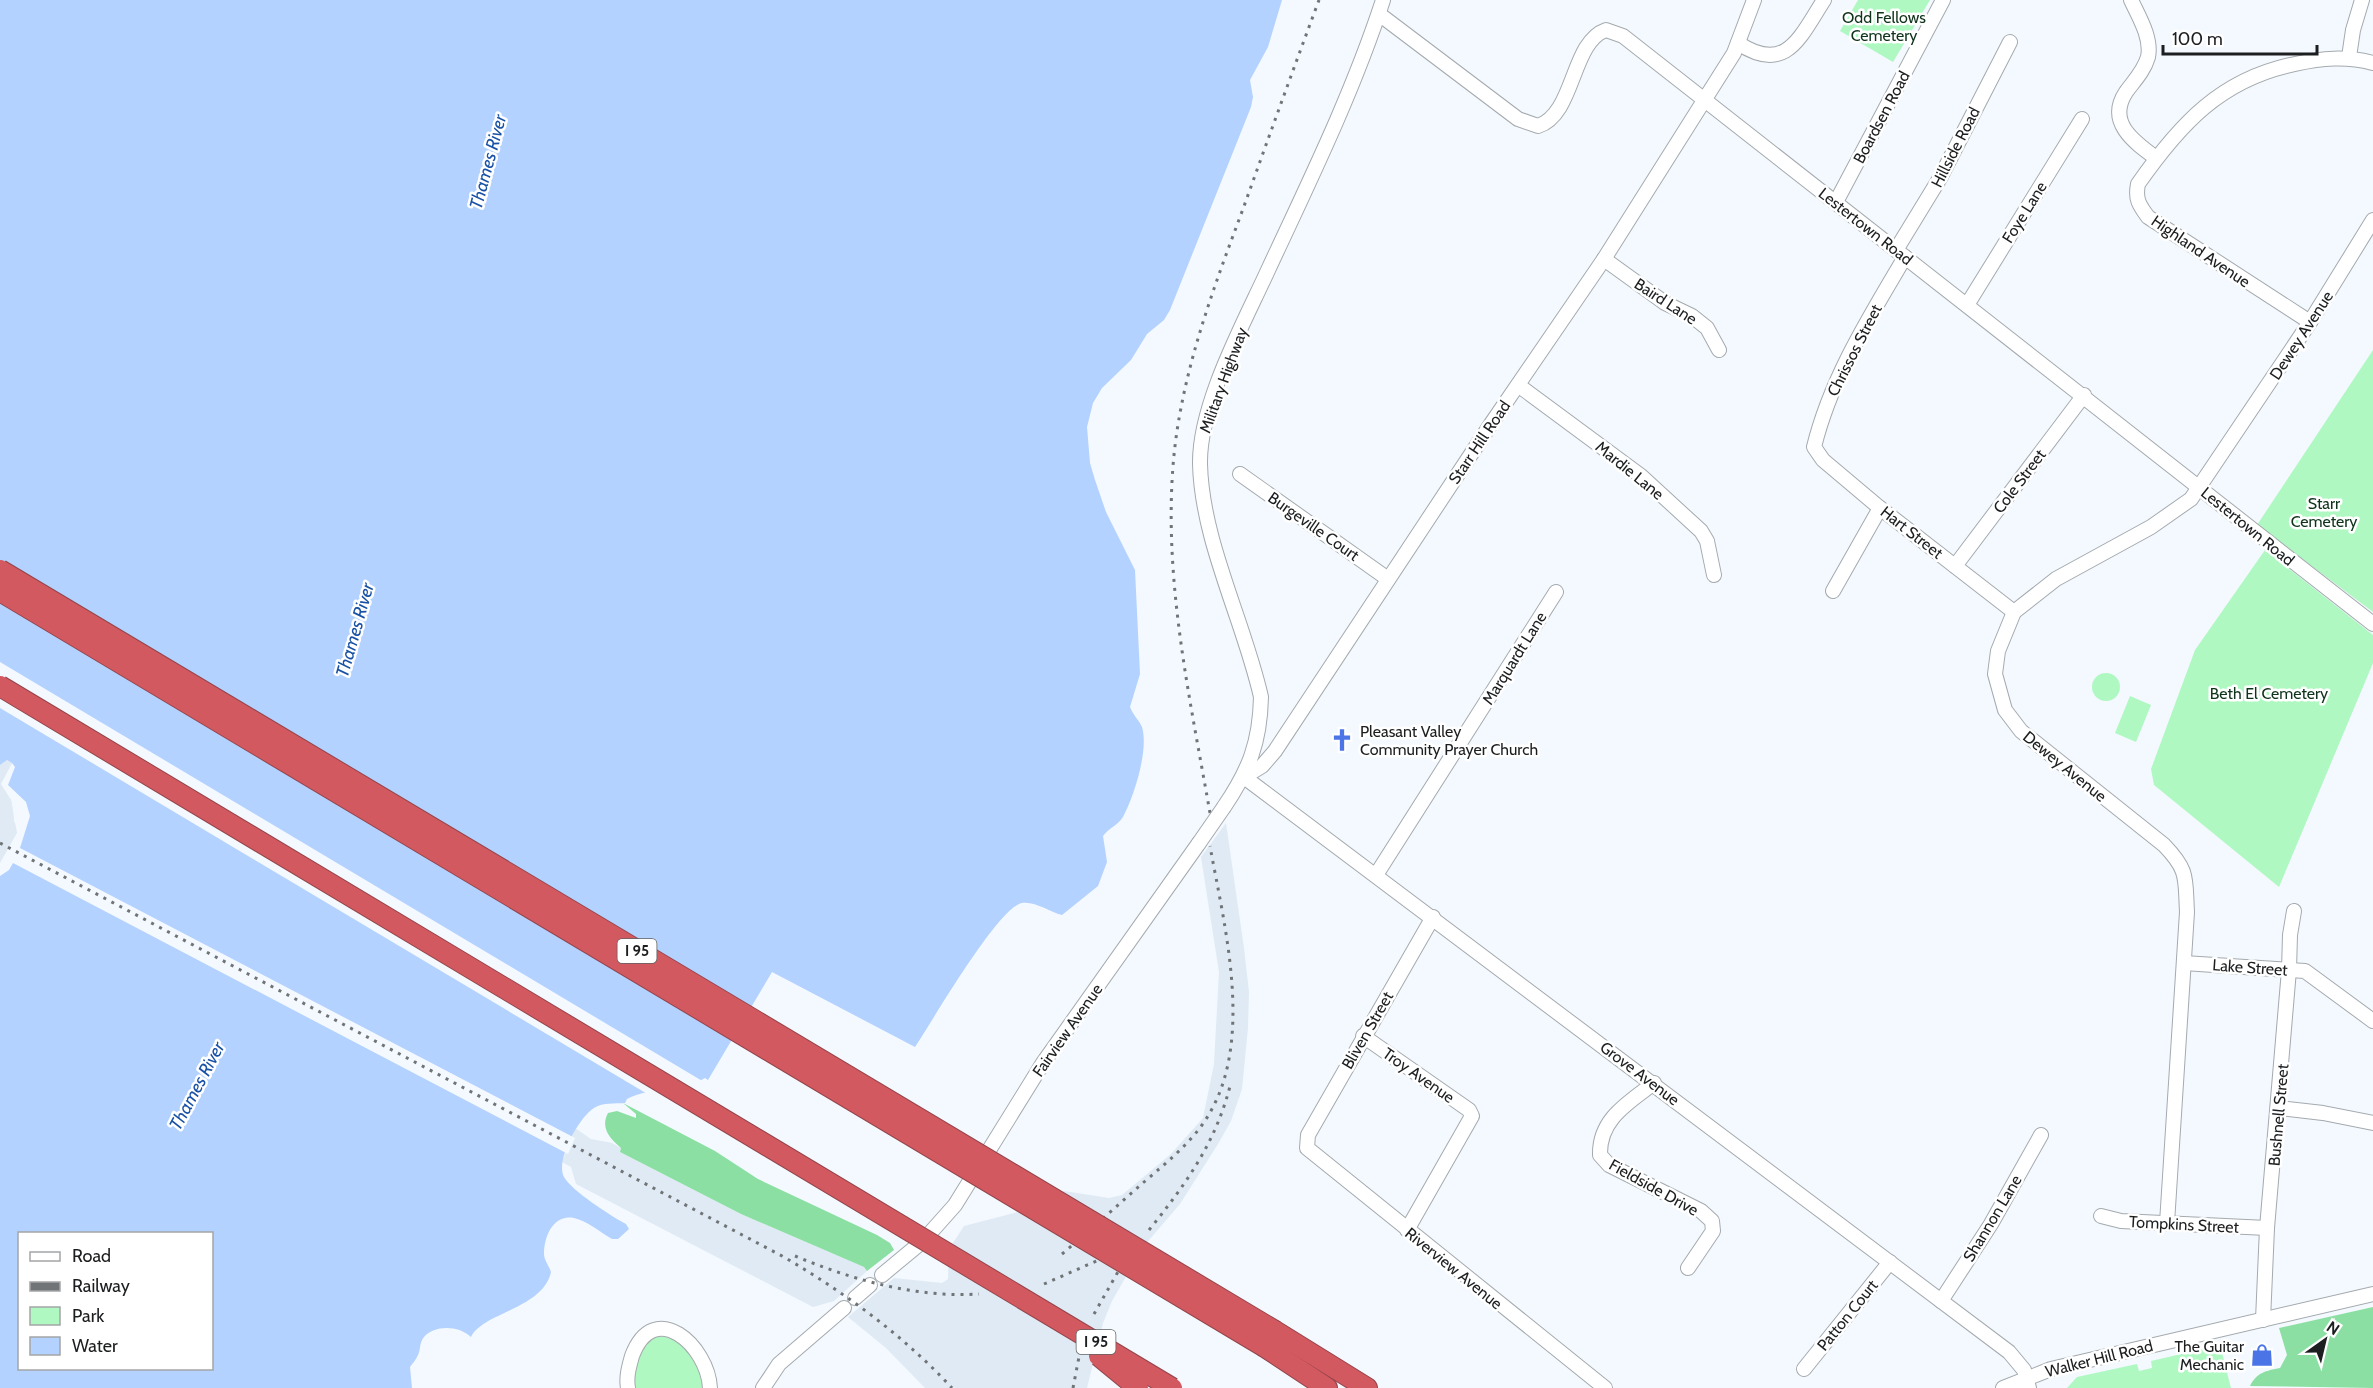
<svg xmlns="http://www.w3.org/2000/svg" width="2373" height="1388" font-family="Cabin,sans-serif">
<rect width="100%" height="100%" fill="#f3f9fe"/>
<g fill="#dfeaf4">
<path d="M7,760L12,763L14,821L20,832L0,868V765Z"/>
<path d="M1226,823L1244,948L1249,992L1248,1028L1242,1089L1231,1121L1218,1144L1180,1204L1143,1247L1112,1301L1103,1323L1087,1388H925L886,1348L848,1317L894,1278L942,1283L948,1279L949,1249L964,1226L1018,1212L1047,1194L1064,1191L1109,1198L1122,1195L1171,1154L1203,1118L1214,1064L1219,972L1201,857Z"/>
<path d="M575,1128L591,1139L612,1143L621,1148L620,1152L741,1214L864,1267L867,1271L834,1301L813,1307L576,1184L571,1167L562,1162Z"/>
</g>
<g fill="#aff8c2">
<path d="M1858,0H1930L1893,62L1840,31Z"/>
<path d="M2373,350V612L2257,525Z"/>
<path d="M2265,550L2373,635V663L2279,887L2154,785L2151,769L2195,650Z"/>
<circle cx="2106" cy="687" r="14"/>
<path d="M2130,696L2151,705L2136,742L2115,733Z"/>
<path d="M658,1336C687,1337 700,1363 705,1388H633C629,1369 641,1344 658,1336Z"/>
<path d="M2220,1345L2231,1388H2067L2077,1377L2137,1364L2139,1371L2152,1368L2151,1361Z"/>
</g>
<g fill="#8cdfa3">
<path d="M623,1103L715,1151L758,1179L877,1235L890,1243L894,1250L867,1271L864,1267L741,1214L620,1152L621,1148C610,1139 600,1128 608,1113L617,1111L636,1118V1114Z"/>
<path d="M2373,1307V1388L2250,1386C2257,1372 2266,1371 2280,1368L2287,1355L2279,1328Z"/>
</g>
<path fill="#b4d2ff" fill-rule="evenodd" d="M0,0H1282L1268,47L1250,80L1253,97L1251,107L1170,310L1164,320L1147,334L1131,360L1102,388L1093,403L1087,427L1090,463L1095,480L1106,512L1135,570L1140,674L1130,707C1133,715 1139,720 1142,727C1149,750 1134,796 1123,817C1118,825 1109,828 1103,836L1107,862L1098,886L1062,915C1050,912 1035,901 1022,903C998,907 932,1022 915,1047L772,972L708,1080L705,1078C680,1093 652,1086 627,1099L625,1103C614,1104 604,1102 594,1108C579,1117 555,1161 564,1177C572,1191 611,1216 626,1224L629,1229L618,1239H612C600,1232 587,1221 574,1218C553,1214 544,1237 544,1254C544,1260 549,1266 551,1272C543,1309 483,1312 471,1337C460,1326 435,1324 424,1337C419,1343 421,1349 418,1355C416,1360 412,1364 410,1367L412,1388H0V868L19,836L11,800L4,784L12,763L7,760L0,765ZM20,1234H212V1368H20Z"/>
<g fill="#f3f9fe">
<path d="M0,662L704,1082L677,1093L649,1095L0,708Z"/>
<path d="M12,763L15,767L8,785L26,802L30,816L20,848L575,1138L568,1154L13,863L9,870L0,876V863L17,833L11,800L1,784Z"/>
</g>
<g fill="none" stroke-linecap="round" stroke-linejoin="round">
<g stroke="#a4aaae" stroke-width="16">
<g id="minor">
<path d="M2131,0C2139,17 2152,38 2148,57C2144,71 2134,81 2126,92C2106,122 2134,142 2156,158"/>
<path d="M1379,14L1518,119L1538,126C1575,114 1571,42 1606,30L1623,36L2373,624"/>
<path d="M1738,43C1786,75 1800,37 1824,0"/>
<path d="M2349,57L2353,30L2362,0"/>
<path d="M1836,202L1943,0"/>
<path d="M1896,250L1940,178L2010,42"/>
<path d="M1905,257C1869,318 1831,378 1814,447L1823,460L1880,508L2014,612"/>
<path d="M1604,259L1665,303L1692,316L1707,328L1719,350"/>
<path d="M1967,305L2082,119"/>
<path d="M2310,322L2148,217C2139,205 2135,199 2138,184C2180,124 2221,79 2295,64C2322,58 2346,56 2373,63"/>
<path d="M1518,385L1641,476L1701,531L1707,541L1714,575"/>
<path d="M1240,474L1388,579"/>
<path d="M1955,566L2084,395"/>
<path d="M1833,591L1880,508"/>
<path d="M1244,777L2009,1352L2024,1370L2029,1388"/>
<path d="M1244,777L1262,766L1275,751L1491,424L1604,259L1734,53L1754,0"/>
<path d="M1224,807C1249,770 1260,743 1261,697C1244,621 1202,542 1200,464C1199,404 1244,323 1269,268C1310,180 1353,92 1383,0"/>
<path d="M1376,875L1556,592"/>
<path d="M1433,917L1308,1135L1307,1148L1605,1388"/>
<path d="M2184,963L2305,971L2373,1021"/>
<path d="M1363,1036L1469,1110L1472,1116L1407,1230"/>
<path d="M1654,1083C1628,1103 1599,1119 1600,1155L1609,1165L1701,1211L1712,1221L1713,1231L1688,1268"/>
<path d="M2279,1108L2323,1113L2373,1123"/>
<path d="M2101,1216L2121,1221L2267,1228"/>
<path d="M2167,1223L2187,912C2185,878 2189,871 2164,845L2021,731L2005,710L1995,674L1998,651L2014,612L2056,579L2151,527L2191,499L2310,322L2373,220"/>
<path d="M882,1275L923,1241L955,1205L1043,1063L1199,843"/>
<path d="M855,1298L870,1285"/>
<path d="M1941,1301L1991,1224L2041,1135"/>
<path d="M2263,1320L2267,1228L2289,970L2290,935L2294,911"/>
<path d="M1804,1369L1890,1262"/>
<path d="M628,1388C626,1377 629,1367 632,1356C654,1297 708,1346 710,1388"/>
<path d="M763,1388L779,1364L844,1308"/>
<path d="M2003,1388L2051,1369L2373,1294"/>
</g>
</g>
<g stroke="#93444a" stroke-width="22">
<g id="highway">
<path d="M1275,1331L1367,1388"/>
<path d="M1265,1347L1327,1388"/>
</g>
</g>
<use href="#minor" stroke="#fff" stroke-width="14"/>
<use href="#highway" stroke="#d35960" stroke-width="20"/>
<g stroke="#707477" stroke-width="3" stroke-dasharray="3 6" stroke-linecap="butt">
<path d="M1210,813C1190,699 1164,583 1173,466C1180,377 1212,292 1243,209C1268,139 1293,70 1319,0"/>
<path d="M0,843L784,1257C845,1293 903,1335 952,1388"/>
<path d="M1149,1230C1186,1184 1217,1141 1231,1082"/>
<path d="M1062,1254C1090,1230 1117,1206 1144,1182C1165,1164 1186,1147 1202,1125C1257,1049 1225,930 1210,846"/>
<path d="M795,1256C853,1280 916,1298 979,1294"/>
<path d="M1044,1284L1101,1259"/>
<path d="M1094,1314L1119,1270"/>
<path d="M1073,1388L1079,1357"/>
</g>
<g stroke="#a4aaae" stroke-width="16" stroke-linecap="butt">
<path id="minor-bridge" d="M1199,843L1224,807"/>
</g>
<g stroke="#93444a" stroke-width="22" stroke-linecap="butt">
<g id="highway-bridge">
<path d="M0,570L1275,1331"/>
<path d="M0,591L1265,1347"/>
<path d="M0,686L1172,1388"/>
<path d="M1099,1356L1138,1388"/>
</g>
</g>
<use href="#minor-bridge" stroke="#fff" stroke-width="14"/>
<use href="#highway-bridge" stroke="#d35960" stroke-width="20"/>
</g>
<defs>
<g id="church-bare" transform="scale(1.8)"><path d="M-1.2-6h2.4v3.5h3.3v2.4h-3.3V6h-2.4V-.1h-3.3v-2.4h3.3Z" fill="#4b74e7" stroke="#fff" stroke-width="2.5" paint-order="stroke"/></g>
<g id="shop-bare" transform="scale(1.8)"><path d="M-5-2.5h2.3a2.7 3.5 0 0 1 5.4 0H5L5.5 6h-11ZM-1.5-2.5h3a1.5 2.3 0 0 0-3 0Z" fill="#4b74e7" stroke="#fff" stroke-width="2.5" paint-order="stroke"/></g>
</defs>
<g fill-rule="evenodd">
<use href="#church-bare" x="1342" y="740"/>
<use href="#shop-bare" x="2262" y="1355"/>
</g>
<g text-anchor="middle" stroke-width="5" stroke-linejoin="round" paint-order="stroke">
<g fill="#fff" stroke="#606263" stroke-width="1.5">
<rect x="617.5" y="939" width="39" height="24" rx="4.5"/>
<rect x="1076.5" y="1330" width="39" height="24" rx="4.5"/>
</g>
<g font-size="15" font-weight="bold" fill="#1c1e20">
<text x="637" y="956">I 95</text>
<text x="1096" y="1347">I 95</text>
</g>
<g font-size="16" fill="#0f331b" stroke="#fff">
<text x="1884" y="23">Odd Fellows<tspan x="1884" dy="18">Cemetery</tspan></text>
<text x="2324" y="509">Starr<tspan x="2324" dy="18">Cemetery</tspan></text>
<text x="2269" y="699">Beth El Cemetery</text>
</g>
<g font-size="16" fill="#1c1e20" stroke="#fff">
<text transform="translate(1881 117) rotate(-62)" y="6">Boardsen Road</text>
<text transform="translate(1955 147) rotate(-63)" y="6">Hillside Road</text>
<text transform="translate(2024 212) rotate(-58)" y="6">Foye Lane</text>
<text transform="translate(1866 226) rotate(38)" y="6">Lestertown Road</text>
<text transform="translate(2201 251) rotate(34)" y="6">Highland Avenue</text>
<text transform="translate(1666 301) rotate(33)" y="6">Baird Lane</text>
<text transform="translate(2301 335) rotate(-57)" y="6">Dewey Avenue</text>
<text transform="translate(1854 350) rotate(-63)" y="6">Chrissos Street</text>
<text transform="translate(1223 380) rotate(-70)" y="6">Military Highway</text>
<text transform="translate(1479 442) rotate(-56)" y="6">Starr Hill Road</text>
<text transform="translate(1630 470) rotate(39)" y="6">Mardie Lane</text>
<text transform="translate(2019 481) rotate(-53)" y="6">Cole Street</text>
<text transform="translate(1314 526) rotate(35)" y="6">Burgeville Court</text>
<text transform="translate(2248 526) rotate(39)" y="6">Lestertown Road</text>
<text transform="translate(1912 532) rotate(38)" y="6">Hart Street</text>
<text transform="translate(1514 658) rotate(-58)" y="6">Marquardt Lane</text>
<text transform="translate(2065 766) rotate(39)" y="6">Dewey Avenue</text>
<text transform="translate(2250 967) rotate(4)" y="6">Lake Street</text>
<text transform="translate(1067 1030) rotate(-55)" y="6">Fairview Avenue</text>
<text transform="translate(1367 1030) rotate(-60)" y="6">Bliven Street</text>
<text transform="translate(1640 1073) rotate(37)" y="6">Grove Avenue</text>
<text transform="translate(1419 1075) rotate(35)" y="6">Troy Avenue</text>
<text transform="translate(2278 1115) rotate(-85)" y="6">Bushnell Street</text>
<text transform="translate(1654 1187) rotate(29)" y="6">Fieldside Drive</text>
<text transform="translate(1992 1218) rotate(-59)" y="6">Shannon Lane</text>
<text transform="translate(2184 1224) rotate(3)" y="6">Tompkins Street</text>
<text transform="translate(1454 1268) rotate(39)" y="6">Riverview Avenue</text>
<text transform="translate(1847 1315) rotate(-51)" y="6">Patton Court</text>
<text transform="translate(2099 1358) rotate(-14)" y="6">Walker Hill Road</text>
</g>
<g font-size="16" fill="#1c1e20" stroke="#fff" text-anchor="start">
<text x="1360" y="737">Pleasant Valley<tspan x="1360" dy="18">Community Prayer Church</tspan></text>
<text x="2244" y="1352" text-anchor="end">The Guitar<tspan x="2244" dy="18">Mechanic</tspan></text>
</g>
<g font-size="18" font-style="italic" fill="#1851a5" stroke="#fff">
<text transform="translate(488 162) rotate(-75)" y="6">Thames River</text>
<text transform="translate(355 630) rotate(-74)" y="6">Thames River</text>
<text transform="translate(197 1086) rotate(-62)" y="6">Thames River</text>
</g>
</g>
<rect x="18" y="1232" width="195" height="138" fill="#ffffff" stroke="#a4a5a6" stroke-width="1.5"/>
<rect x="30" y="1252" width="30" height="9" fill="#ffffff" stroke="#a4a5a6" stroke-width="1.5"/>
<text x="72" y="1262" font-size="18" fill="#1c1e20">Road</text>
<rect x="30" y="1282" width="30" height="9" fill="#707477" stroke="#a4a5a6" stroke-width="1.5"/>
<text x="72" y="1292" font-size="18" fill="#1c1e20">Railway</text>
<rect x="30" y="1307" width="30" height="18" fill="#aff8c2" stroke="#a4a5a6" stroke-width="1.5"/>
<text x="72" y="1322" font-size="18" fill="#1c1e20">Park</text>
<rect x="30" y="1337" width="30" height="18" fill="#b4d2ff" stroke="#a4a5a6" stroke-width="1.5"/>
<text x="72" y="1352" font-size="18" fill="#1c1e20">Water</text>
<g transform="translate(2325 1340) rotate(34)" stroke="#ffffff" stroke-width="4.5" paint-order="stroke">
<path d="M0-4.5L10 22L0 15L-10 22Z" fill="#1c1e20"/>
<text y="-9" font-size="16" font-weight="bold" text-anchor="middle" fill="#1c1e20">N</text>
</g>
<path d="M2163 45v9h154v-9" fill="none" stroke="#1c1e20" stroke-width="3"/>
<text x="2172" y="45" font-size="18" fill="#1c1e20" stroke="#ffffff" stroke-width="4.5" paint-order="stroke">100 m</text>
</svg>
